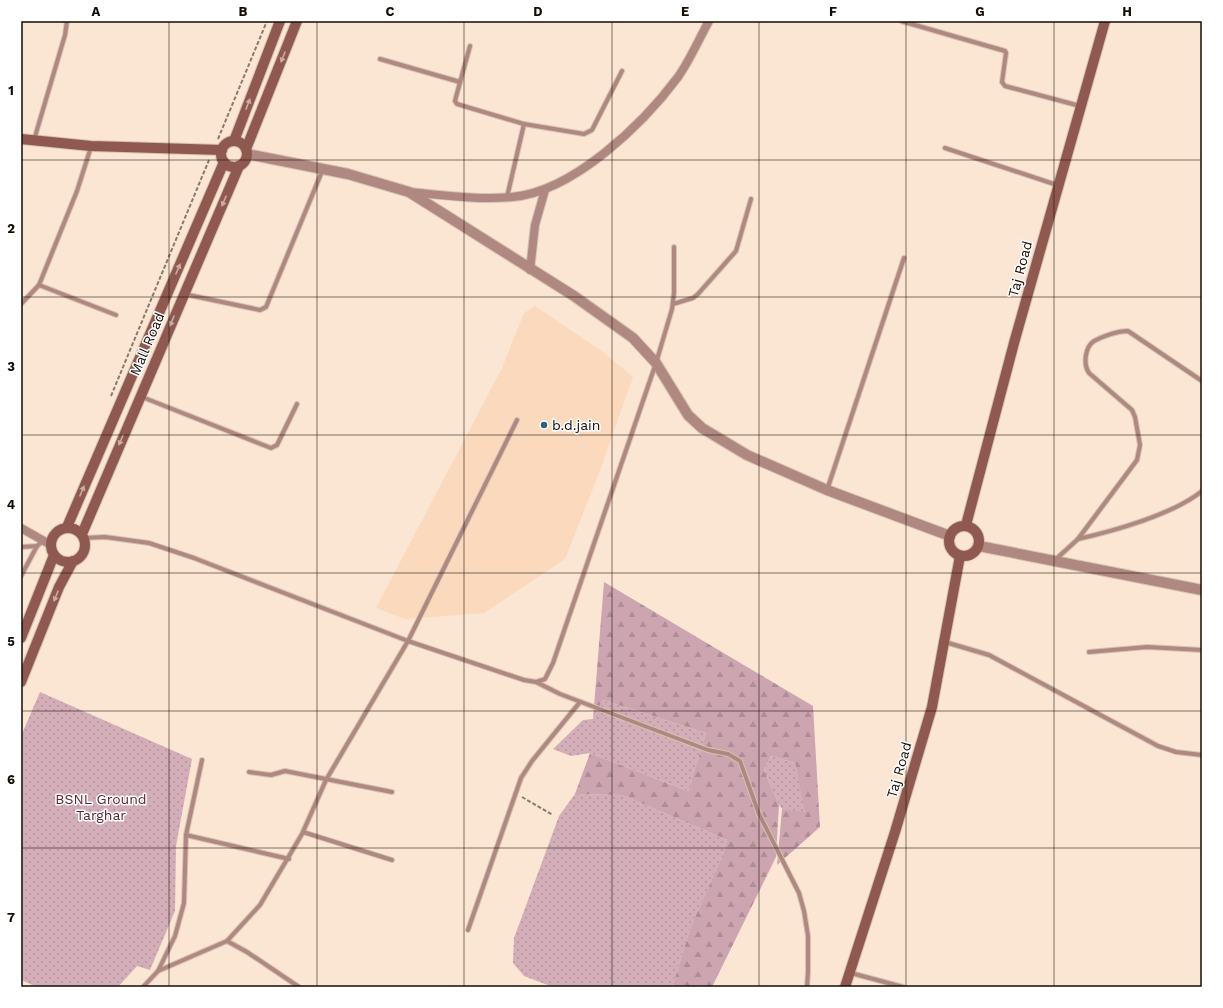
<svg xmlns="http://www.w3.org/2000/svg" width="1223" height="1008" font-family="'Work Sans',sans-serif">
<defs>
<pattern id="grass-dots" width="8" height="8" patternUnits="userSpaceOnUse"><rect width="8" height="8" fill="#d3adb8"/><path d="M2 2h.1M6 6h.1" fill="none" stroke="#b4949d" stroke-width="1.8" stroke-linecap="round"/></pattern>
<pattern id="forest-firs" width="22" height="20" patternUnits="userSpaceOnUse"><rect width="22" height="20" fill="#cda5b1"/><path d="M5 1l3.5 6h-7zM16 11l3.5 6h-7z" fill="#af8d97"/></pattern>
</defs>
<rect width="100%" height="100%" fill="#fbe6d3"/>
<path fill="#fad9bc" d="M535,306L603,352L633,377L599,473L565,559L484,613L405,619L376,608L502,368L524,313Z"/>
<g fill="url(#grass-dots)">
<path d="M40,692L192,759L176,846L175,911L150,970L137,966L118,987H37L21,980V736Z"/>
<path d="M603,700L706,733L688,791L590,753L571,756L553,749L583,720L593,719Z"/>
<path d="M771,756L795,763L806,813L782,809L779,805L764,770Z"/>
<path d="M575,794L622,795L727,840L723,854L691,926L672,987H553L524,976L513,963L514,938L559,816Z"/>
</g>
<path fill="url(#forest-firs)" d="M604,582L813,706L820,827L777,865L782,809L805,812L795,763L771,756L764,770L779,805L776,857L712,987H672L691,926L723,854L727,840L622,795L575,794L590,753L688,791L706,733L603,700L593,719Z"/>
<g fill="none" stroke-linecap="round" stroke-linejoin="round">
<g stroke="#d6c3b2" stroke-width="6">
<g id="service">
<path d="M901,21L1005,51L1006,53L1002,82L1005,86L1080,106"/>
<path d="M470,46L456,97L455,101L457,104L524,124L584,134L592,130L622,71"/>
<path d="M380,59L460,82"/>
<path d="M34,140L65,35L67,21"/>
<path d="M91,147L77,191L39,285L116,315"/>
<path d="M945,148L1057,185"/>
<path d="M507,197L524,124"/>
<path d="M184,294L260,310L266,307L323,169"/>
<path d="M21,304L39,285"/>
<path d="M673,304L693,298L698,294L736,251L751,199"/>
<path d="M142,397L271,448L277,445L297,404"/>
<path d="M827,490L904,258"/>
<path d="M84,538L105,537L149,543L194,558L408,641L524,680L536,682L545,679L553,663L656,363L672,309L674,293V247"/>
<path d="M1078,539C1114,531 1174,514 1202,491"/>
<path d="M21,547L37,546"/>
<path d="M1055,560L1078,539L1137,460L1140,445L1135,417L1132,410L1089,373C1083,364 1085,347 1094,341C1103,336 1118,331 1128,331L1202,381"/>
<path d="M21,576L37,546L43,541"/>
<path d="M945,642L989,655L1158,746L1176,752L1202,755"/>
<path d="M1089,652L1147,647L1202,650"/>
<path d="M536,682L560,694L708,750L728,754L740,761L759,814L799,893L804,911L808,936V972L807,987"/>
<path d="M249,772L271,775L285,771L392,792"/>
<path d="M303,832L392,860"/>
<path d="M186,835L289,859"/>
<path d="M468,930L521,778L532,761L580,702"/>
<path d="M227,941L247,952L299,987"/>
<path d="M158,971L175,936L184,903L186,835L202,760"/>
<path d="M851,973L903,987"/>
<path d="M143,987L158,971L227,941L260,905L302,834L326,780L408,641L517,420"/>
</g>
</g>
<g stroke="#d6c3b2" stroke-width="10">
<g id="minor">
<path d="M409,192C443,195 478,200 512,197C573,192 643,124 678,77C690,60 699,39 709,21"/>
<path d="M530,270L535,225L545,190"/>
<path d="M21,528L51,545"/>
</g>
</g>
<g stroke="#d6c3b2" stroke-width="12">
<g id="tertiary">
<path d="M247,154L348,174L409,192L574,296L633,338L656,363L688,415L702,428L747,455L827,490L950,536"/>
<path d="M979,546L1202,590"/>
</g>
</g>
<g stroke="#d6c3b2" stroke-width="12">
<g id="secondary">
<path d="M21,139L91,146L222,150"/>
<path d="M234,141L280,21"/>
<circle cx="234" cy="154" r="13"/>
<path d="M246,149L297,21"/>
<path d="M966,525L1014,343L1105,21"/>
<circle cx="964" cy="541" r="15"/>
<path d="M67,527L224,162"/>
<circle cx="68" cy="545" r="17"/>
<path d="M82,534L239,166"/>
<path d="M21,638L54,555"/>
<path d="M21,682L59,587L73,561"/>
<path d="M845,987L895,832L932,707L960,556"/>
</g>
</g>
<g stroke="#897a6d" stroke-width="2" stroke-dasharray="4 2" stroke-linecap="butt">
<path d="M218,139L267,21"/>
<path d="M111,396L209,160"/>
<path d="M522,797L553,815"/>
</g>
<use href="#service" stroke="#af8881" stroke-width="4"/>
<use href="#minor" stroke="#af8881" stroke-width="8"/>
<use href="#tertiary" stroke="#af8881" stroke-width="10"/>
<use href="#secondary" stroke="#8f594f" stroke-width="10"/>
</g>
<defs><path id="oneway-solid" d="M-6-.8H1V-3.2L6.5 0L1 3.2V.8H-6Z"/></defs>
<g fill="#c7aca7">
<use href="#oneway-solid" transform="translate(283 57) rotate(112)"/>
<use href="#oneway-solid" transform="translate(248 104) rotate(-69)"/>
<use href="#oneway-solid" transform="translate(224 201) rotate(113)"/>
<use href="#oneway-solid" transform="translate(178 269) rotate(-67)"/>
<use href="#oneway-solid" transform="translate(172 321) rotate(113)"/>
<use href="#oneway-solid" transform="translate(121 440) rotate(113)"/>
<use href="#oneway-solid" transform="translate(82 491) rotate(-67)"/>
<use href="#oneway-solid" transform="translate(56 596) rotate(112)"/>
</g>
<path fill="none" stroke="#150c05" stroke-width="1" stroke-opacity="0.55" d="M169,21V987M317,21V987M464,21V987M612,21V987M759,21V987M906,21V987M1054,21V987M21,160H1202M21,297H1202M21,435H1202M21,573H1202M21,711H1202M21,848H1202"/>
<circle fill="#26657b" stroke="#fff" stroke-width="1.5" cx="544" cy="425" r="4"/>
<g text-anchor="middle" stroke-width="3" stroke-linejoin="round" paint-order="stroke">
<g font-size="14" fill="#150c05" stroke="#fff">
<text transform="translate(1020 269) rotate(-75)" y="5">Taj Road</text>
<text transform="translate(147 344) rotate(-67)" y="5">Mall Road</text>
<text transform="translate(899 770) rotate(-74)" y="5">Taj Road</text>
</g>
<g font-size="14" fill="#150c05" stroke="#fff" text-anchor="start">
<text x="552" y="430">b.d.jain</text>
</g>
<g font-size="14" fill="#592639" stroke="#fff">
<text x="101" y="804">BSNL Ground<tspan x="101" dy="16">Targhar</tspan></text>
</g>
</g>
<rect width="1223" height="1008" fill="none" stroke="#ffffff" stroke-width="44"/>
<rect x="22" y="22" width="1179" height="964" fill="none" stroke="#150c05" stroke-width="1.5"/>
<g font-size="13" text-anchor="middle" font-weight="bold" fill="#150c05">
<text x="96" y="16">A</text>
<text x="243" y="16">B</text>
<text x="390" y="16">C</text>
<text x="538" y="16">D</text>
<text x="685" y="16">E</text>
<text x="833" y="16">F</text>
<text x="980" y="16">G</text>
<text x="1127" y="16">H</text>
<text x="11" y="95">1</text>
<text x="11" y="233">2</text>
<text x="11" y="371">3</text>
<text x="11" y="509">4</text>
<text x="11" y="646">5</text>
<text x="11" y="784">6</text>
<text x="11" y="922">7</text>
</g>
</svg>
